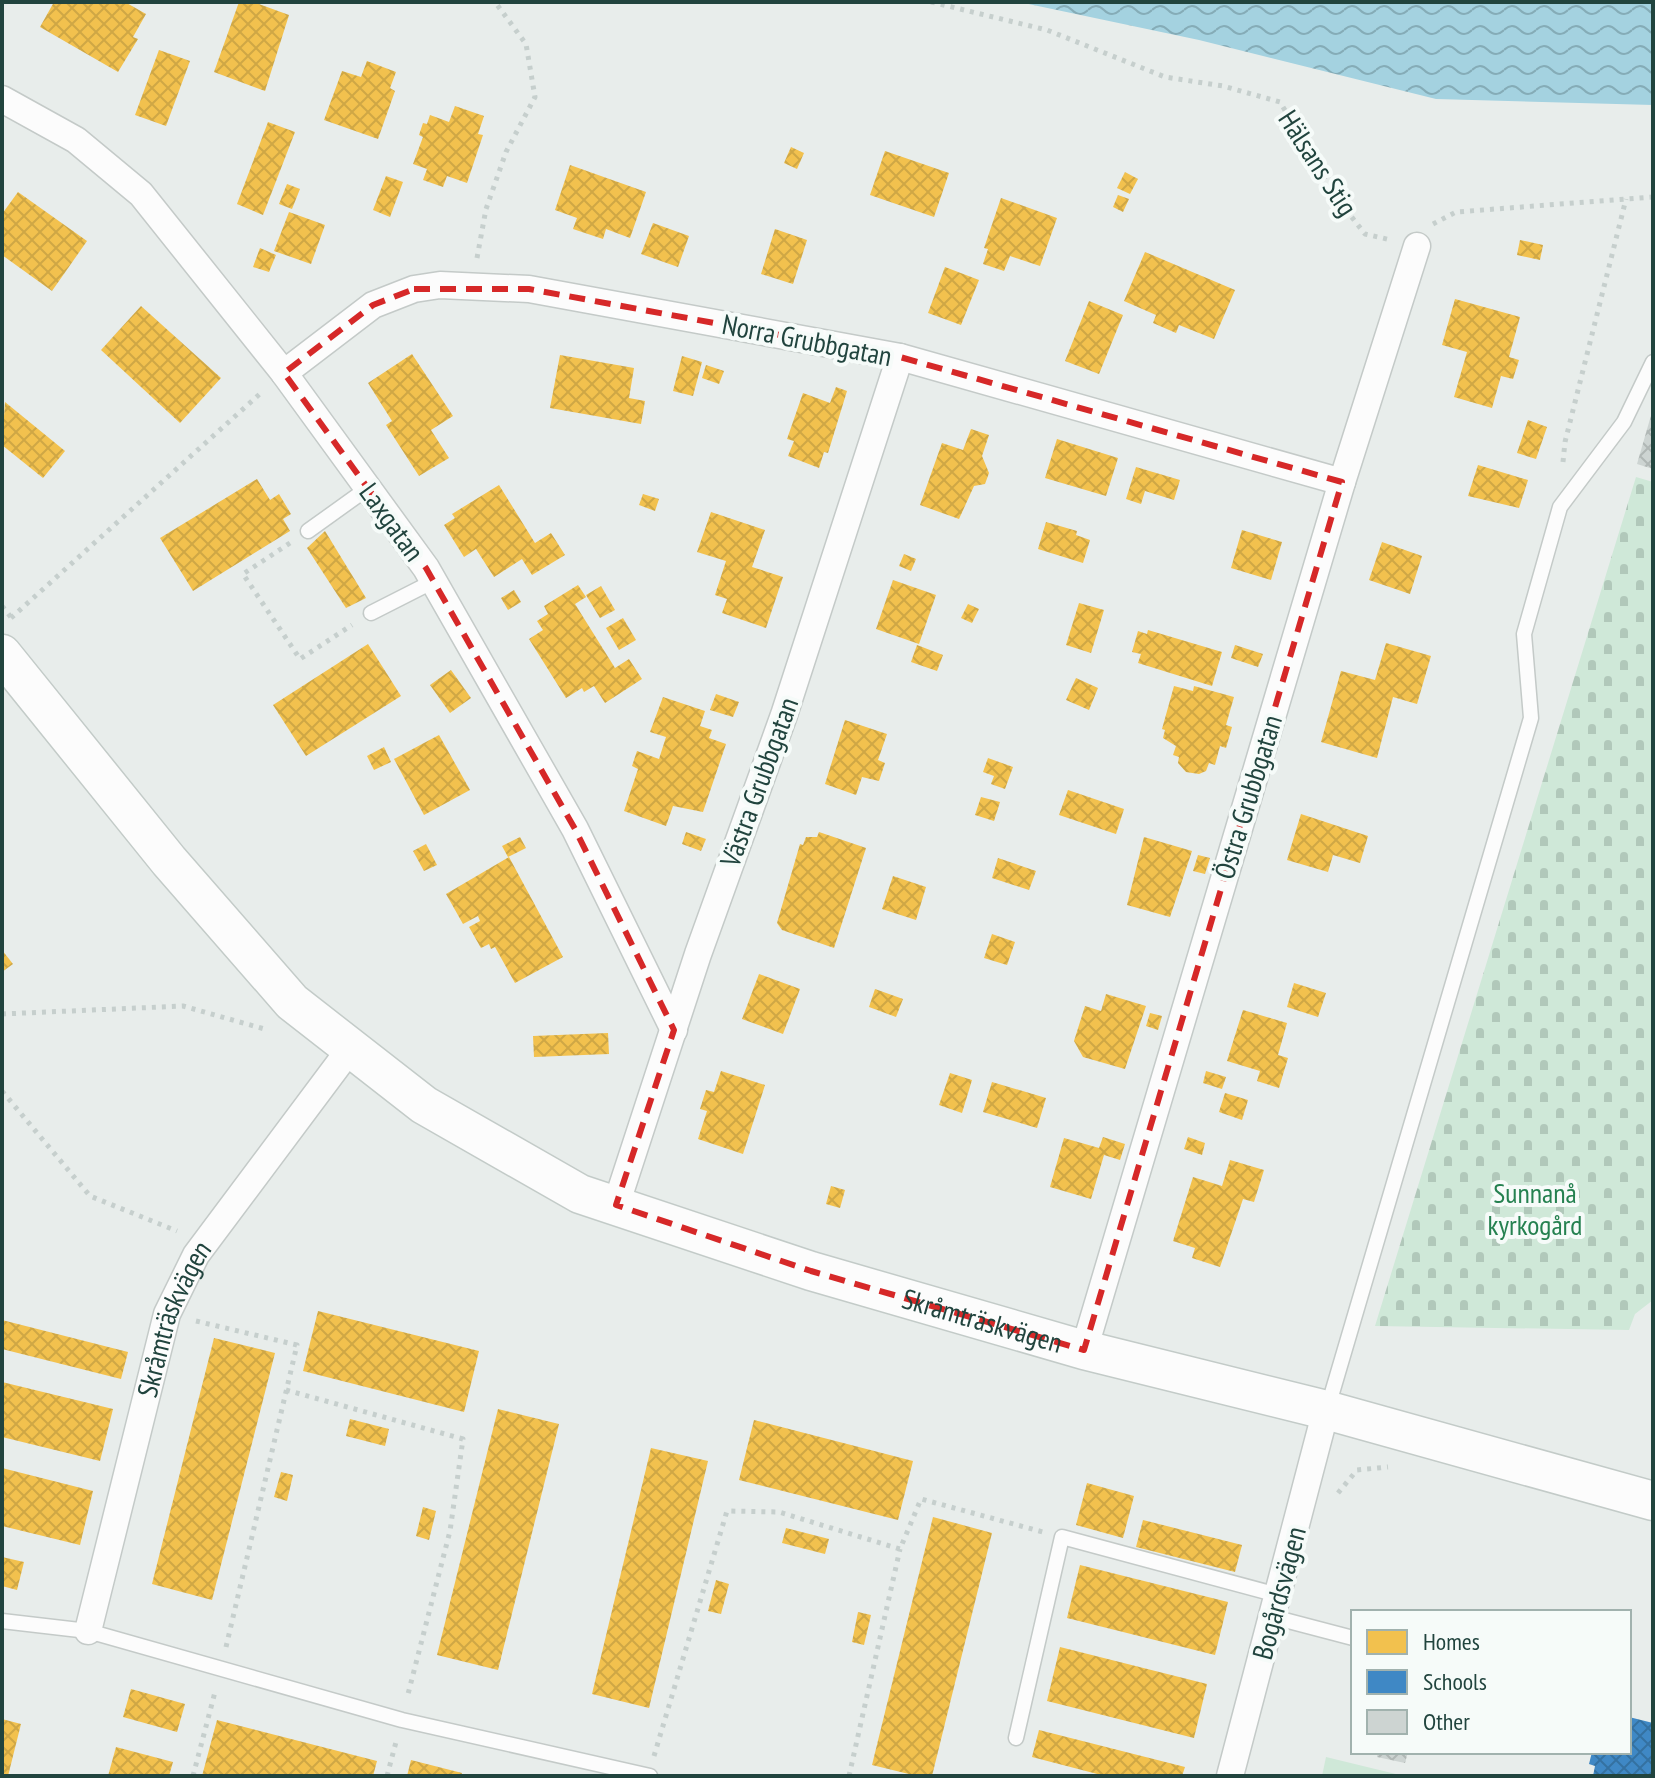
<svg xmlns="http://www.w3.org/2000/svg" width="1655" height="1778" font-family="'PT Sans Narrow',sans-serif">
<defs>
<pattern id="cemetery-stones" width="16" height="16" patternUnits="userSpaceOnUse" patternTransform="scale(2)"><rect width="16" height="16" fill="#cfe8d8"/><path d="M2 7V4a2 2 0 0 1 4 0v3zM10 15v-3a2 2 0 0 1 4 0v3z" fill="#b1c8ba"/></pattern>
<pattern id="water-waves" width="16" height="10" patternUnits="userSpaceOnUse" patternTransform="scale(2)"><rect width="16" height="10" fill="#a4d2e0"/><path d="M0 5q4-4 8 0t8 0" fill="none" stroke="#85acb7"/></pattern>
<pattern id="homes-cross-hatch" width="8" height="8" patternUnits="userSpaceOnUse" patternTransform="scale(2)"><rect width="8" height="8" fill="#f2c14e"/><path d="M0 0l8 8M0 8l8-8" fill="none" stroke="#cfa745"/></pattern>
<pattern id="schools-cross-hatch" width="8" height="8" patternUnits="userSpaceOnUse" patternTransform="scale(2)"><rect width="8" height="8" fill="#3f88c5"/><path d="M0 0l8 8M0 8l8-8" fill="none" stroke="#3471a1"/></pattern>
<pattern id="building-cross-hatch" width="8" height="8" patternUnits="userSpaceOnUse" patternTransform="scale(2)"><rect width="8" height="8" fill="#cdd4d2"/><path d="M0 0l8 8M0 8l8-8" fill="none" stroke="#b0b7b5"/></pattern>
</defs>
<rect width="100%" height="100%" fill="#e8edeb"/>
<path fill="#cfe8d8" d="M1326,1757L1404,1776H1322Z"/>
<path fill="url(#cemetery-stones)" d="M1636,477L1653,482V1300L1635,1314L1629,1330L1375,1326Z"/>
<path fill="url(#water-waves)" d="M1019,2H1653V105L1436,99L1199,40Z"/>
<g fill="url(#homes-cross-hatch)">
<path d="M54,2H125L146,14L133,37L138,39L118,72L40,27Z"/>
<path d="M239,2H253L289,15L265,91L214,72Z"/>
<path d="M159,50L190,61L166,126L135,115Z"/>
<path d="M367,61L396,72L390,88L395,91L378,139L324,120L342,71L361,77Z"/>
<path d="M455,106L484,116L478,134L483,135L467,183L447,176L443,187L423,180L427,169L413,164L423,137L419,135L423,123L427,124L430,115L449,122Z"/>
<path d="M268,122L295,132L263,215L237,204Z"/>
<path d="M791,147L804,153L797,169L784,163Z"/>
<path d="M885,151L949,173L934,217L870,195Z"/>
<path d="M570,165L646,192L630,238L606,229L603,239L573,229L577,218L555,210Z"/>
<path d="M1125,172L1138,179L1130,194L1117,188Z"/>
<path d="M386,176L403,182L390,217L373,210Z"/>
<path d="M287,184L300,189L292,209L279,204Z"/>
<path d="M18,192L87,241L52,291L2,255V214Z"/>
<path d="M1118,195L1129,199L1123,212L1113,207Z"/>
<path d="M1001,198L1057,218L1040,266L1010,256L1004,271L983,264L988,249L984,248Z"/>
<path d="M289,212L325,225L311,264L274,251Z"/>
<path d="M653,223L689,236L678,267L641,254Z"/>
<path d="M775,229L807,240L793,284L761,274Z"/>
<path d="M1520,240L1543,245L1540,260L1517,255Z"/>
<path d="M260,248L276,255L269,272L253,267Z"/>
<path d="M1145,252L1235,290L1214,339L1179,325L1176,333L1153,323L1156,315L1124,301Z"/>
<path d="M945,267L979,280L961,325L928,313Z"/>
<path d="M1455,299L1520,317L1509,357L1519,360L1513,379L1501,376L1492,408L1454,397L1467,352L1442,345Z"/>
<path d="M1089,301L1123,315L1099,374L1065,361Z"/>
<path d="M141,306L221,378L180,423L101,350Z"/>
<path d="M412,354L453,416L431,430L449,458L419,476L386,425L392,421L368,383Z"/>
<path d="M560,355L634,368L629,398L645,401L641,424L550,408Z"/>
<path d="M682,356L702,362L693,396L673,391Z"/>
<path d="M706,365L724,371L719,384L702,378Z"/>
<path d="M836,387L847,391L828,453L824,452L819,468L788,456L794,441L787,439L803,393L830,403Z"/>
<path d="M5,402L65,451L43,478L2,445Z"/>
<path d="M1528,420L1547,427L1536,459L1517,453Z"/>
<path d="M971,429L989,435L982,456L989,473L985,484L974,486L959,519L920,505L942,443L963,450Z"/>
<path d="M1057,439L1118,458L1106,496L1045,478Z"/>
<path d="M1478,465L1528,480L1519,508L1468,496Z"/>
<path d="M1136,467L1180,480L1174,500L1145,491L1141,504L1126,499Z"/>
<path d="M257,479L270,500L279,494L291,514L283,519L290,531L193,591L160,538Z"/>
<path d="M499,485L535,543L551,533L565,555L532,575L522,559L494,577L476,549L464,557L444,525L455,518L452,514Z"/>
<path d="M643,494L659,499L655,511L639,505Z"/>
<path d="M711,512L765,530L752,567L783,577L766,628L722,613L727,599L715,595L726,561L697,552Z"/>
<path d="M1046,522L1077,531L1076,535L1090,540L1083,563L1038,549Z"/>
<path d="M1242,530L1282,542L1271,580L1231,568Z"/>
<path d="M325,531L366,598L346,608L307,548Z"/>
<path d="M1382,542L1422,556L1410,594L1369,580Z"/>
<path d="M904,554L916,559L911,571L899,566Z"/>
<path d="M893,580L936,595L919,644L876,629Z"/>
<path d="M578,585L586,597L575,604L615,668L629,659L642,679L605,703L594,686L584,692L582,688L566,698L529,639L543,630L537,621L548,614L544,606Z"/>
<path d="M601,586L615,610L600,618L586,595Z"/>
<path d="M514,590L521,602L508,610L501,598Z"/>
<path d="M1079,603L1104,610L1091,653L1066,645Z"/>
<path d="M968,604L979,609L972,623L961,618Z"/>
<path d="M623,618L636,640L619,650L606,628Z"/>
<path d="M1148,630L1222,652L1212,686L1138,663L1141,654L1132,652L1138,631L1147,634Z"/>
<path d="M1386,643L1431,656L1417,704L1393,697L1377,758L1321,742L1341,671L1375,680Z"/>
<path d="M368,644L401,696L306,756L273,705Z"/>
<path d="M917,645L943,655L937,671L911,662Z"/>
<path d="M1235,645L1263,654L1258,667L1231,658Z"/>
<path d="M451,670L471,698L450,713L430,685Z"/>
<path d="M1076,678L1098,688L1089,710L1066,700Z"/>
<path d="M1174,686L1193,691L1194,686L1234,697L1226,725L1232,727L1226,748L1220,746L1215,765L1209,763L1206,771L1199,774L1186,772L1178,763L1179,757L1173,755L1176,746L1163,738L1165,730L1162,729Z"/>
<path d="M716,694L739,702L733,717L710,710Z"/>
<path d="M663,697L705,711L700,726L712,730L709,738L726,744L703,812L673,806L666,826L624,811L638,769L632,766L637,751L659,759L666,737L650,732Z"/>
<path d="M845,720L887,734L878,760L885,763L879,781L862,777L856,795L825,784Z"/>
<path d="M439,735L470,790L424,815L394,759Z"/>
<path d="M384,747L391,762L374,770L367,756Z"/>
<path d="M988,758L1013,767L1005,789L991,784L994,776L983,772Z"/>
<path d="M1068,790L1124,809L1116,834L1059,815Z"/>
<path d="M981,797L1000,802L994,821L975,815Z"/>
<path d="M1301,814L1368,836L1360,863L1333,855L1328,872L1287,860Z"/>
<path d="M686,832L706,839L701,851L682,844Z"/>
<path d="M819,832L866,848L834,948L782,930L777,923L800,844L803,845L806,837H817Z"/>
<path d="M520,837L526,848L508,857L502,846Z"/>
<path d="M1144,837L1192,851L1170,917L1127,905Z"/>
<path d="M426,844L437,865L424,871L413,851Z"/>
<path d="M1198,855L1210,858L1205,874L1193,871Z"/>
<path d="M509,857L563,957L515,983L495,947L491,949L489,944L481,948L469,927L480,921L478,916L463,924L446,894Z"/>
<path d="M998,858L1036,871L1029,890L992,878Z"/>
<path d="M893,876L926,887L916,920L882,909Z"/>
<path d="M992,934L1015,942L1007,965L984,958Z"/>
<path d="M2,950L13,964L2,972Z"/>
<path d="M759,974L800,989L783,1034L742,1019Z"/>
<path d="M1294,983L1326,993L1318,1017L1287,1007Z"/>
<path d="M875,989L903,999L896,1017L869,1007Z"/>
<path d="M1106,994L1146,1006L1125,1069L1083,1057L1074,1041L1085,1006L1101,1011Z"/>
<path d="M1243,1010L1287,1023L1278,1055L1288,1058L1279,1088L1257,1081L1260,1071L1227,1061Z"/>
<path d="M1150,1013L1162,1016L1158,1030L1146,1026Z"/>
<path d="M608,1033L609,1054L534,1057L533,1036Z"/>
<path d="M721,1071L765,1085L743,1154L698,1139L707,1111L700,1109L706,1090L714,1092Z"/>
<path d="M1206,1071L1226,1077L1222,1089L1203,1083Z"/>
<path d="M950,1073L972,1080L962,1113L939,1105Z"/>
<path d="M992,1082L1046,1098L1037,1128L983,1112Z"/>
<path d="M1225,1093L1248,1100L1242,1120L1219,1112Z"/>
<path d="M1103,1137L1125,1144L1120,1160L1104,1155L1091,1199L1050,1187L1064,1138L1099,1148Z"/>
<path d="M1188,1137L1205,1143L1202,1155L1184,1149Z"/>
<path d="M1230,1160L1264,1170L1254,1202L1243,1199L1220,1267L1192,1258L1195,1248L1173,1241L1193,1177L1222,1186Z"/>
<path d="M831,1186L845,1190L840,1208L826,1204Z"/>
<path d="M318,1311L479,1351L464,1412L303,1371Z"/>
<path d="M2,1320L128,1352L121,1379L2,1349Z"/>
<path d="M214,1338L275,1353L212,1600L152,1584Z"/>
<path d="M2,1382L113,1409L100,1461L2,1437Z"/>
<path d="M498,1409L559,1424L498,1670L437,1655Z"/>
<path d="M350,1419L389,1429L385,1446L346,1436Z"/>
<path d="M754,1420L913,1461L898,1520L739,1480Z"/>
<path d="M651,1448L708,1461L649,1708L592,1694Z"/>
<path d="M2,1468L93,1491L80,1545L2,1526Z"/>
<path d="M281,1472L293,1475L287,1501L274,1497Z"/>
<path d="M1087,1483L1134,1496L1123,1538L1076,1525Z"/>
<path d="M423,1507L436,1511L429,1540L416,1536Z"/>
<path d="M933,1517L992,1533L932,1776H917L872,1765Z"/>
<path d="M1143,1520L1242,1545L1235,1572L1136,1547Z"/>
<path d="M786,1528L829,1539L825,1554L782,1543Z"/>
<path d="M2,1557L24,1562L17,1590L2,1586Z"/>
<path d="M1080,1565L1228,1602L1215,1655L1067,1618Z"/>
<path d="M716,1580L729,1584L721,1614L708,1611Z"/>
<path d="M858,1612L871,1615L864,1645L852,1642Z"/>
<path d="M1060,1647L1207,1684L1194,1738L1047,1701Z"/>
<path d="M131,1689L185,1704L177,1732L123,1717Z"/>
<path d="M2,1719L21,1724L8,1776H2Z"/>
<path d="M217,1720L377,1761L373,1776H202Z"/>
<path d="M1039,1730L1185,1767L1182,1776H1105L1032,1757Z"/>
<path d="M116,1747L173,1762L169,1776H108Z"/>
<path d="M411,1760L462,1773L461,1776H407Z"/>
</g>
<path fill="url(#schools-cross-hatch)" d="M1629,1717L1653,1723V1776H1593L1595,1766L1589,1764L1592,1752H1629Z"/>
<g fill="url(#building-cross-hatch)">
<path d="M1652,412H1653V469L1637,464Z"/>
<path d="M1378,1752H1408L1405,1763L1377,1757Z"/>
</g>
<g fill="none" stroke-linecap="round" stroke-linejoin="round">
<g stroke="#c4cac8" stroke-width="17">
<g id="service">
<path d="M308,531L368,488"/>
<path d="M371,613L434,581"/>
<path d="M1327,1410L1531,718L1524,634L1560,507L1624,422L1653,362"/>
<path d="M1273,1617L1353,1638"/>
<path d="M2,1621L88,1631L402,1720L650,1776"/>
<path d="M1016,1738L1062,1537L1278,1595"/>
</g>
</g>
<g stroke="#c4cac8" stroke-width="29">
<g id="minor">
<path d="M2,99L76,140L141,194L284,373L426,568L575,829L674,1030"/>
<path d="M284,373L373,305L414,289L440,285L529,289L900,357L1342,482"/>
<path d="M616,1205L698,954L784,715L900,357"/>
<path d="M1084,1350L1342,482L1417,246"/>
<path id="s1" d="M88,1631L167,1314L196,1255L350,1049"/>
<path d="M1230,1776L1326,1410"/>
</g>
</g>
<g stroke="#c3cbc8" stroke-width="41">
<g id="secondary">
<path id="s2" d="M2,654L169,861L292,1002L424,1105L580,1194L811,1271L1084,1350L1326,1410L1653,1501"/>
</g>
</g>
<g stroke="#c6cfcd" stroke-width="5" stroke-dasharray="4 6" stroke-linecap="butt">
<path d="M931,2L1047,30L1165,77L1223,86L1280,102L1343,206L1365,234L1391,240"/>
<path d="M1433,224L1456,212L1653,197"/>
<path d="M477,258L486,209L506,152L535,97L526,44L495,2"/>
<path d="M1563,462L1565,442L1626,199"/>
<path d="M290,543L243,574L300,659L352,625"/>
<path d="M2,606L14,621"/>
<path d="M11,618L262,392"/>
<path d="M2,1014L183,1006L268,1030"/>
<path d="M2,1091L90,1196L177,1231"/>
<path d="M196,1321L297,1345L226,1647"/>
<path d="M286,1390L463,1439L450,1531L407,1698"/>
<path d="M1338,1493L1357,1470L1388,1467"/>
<path d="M654,1756L727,1511L779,1512L900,1549L921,1499L1043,1532"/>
<path d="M193,1776L215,1692"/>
<path d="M387,1776L396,1742"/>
<path d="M849,1776L900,1549"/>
</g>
<use href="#service" stroke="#fcfcfc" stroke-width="14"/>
<use href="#minor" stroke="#fcfcfc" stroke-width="26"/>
<use href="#secondary" stroke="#fcfcfc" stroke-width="38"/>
</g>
<path fill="none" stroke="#d62828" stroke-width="6" stroke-dasharray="16 10" stroke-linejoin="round" d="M414,289H529L900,357L1342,482L1084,1350L811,1271L616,1205L674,1030L575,829L426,568L284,373L373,305Z"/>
<g text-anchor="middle" stroke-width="8" stroke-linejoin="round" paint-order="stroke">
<g font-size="28" fill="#21443e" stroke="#f6fbf9">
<text transform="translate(1318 163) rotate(57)" y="10">Hälsans Stig</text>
<text transform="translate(807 340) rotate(11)" y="10">Norra Grubbgatan</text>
<text transform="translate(392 522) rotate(54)" y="10">Laxgatan</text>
<text transform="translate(759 782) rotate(-70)" y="10">Västra Grubbgatan</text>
<text transform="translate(1248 797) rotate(-73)" y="10">Östra Grubbgatan</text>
<text dy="10" stroke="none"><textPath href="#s1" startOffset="324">Skråmträskvägen</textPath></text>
<text dy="10" stroke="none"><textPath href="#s2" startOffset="1222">Skråmträskvägen</textPath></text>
<text transform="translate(1279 1593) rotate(-75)" y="10">Bogårdsvägen</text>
</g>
<g font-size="28" fill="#258150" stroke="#f6fbf9">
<text x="1535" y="1203">Sunnanå<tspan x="1535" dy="32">kyrkogård</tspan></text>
</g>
</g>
<rect width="1655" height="1778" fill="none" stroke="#21443e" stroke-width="8"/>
<rect x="1351" y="1610" width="280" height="144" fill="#f6fbf9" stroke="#a1b2ae" stroke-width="2"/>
<rect x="1367" y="1630" width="40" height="24" fill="#f2c14e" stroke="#a1b2ae" stroke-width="2"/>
<text x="1423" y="1650" font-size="24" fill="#21443e">Homes</text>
<rect x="1367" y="1670" width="40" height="24" fill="#3f88c5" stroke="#a1b2ae" stroke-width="2"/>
<text x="1423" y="1690" font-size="24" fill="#21443e">Schools</text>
<rect x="1367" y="1710" width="40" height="24" fill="#cdd4d2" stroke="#a1b2ae" stroke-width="2"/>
<text x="1423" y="1730" font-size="24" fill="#21443e">Other</text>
</svg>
